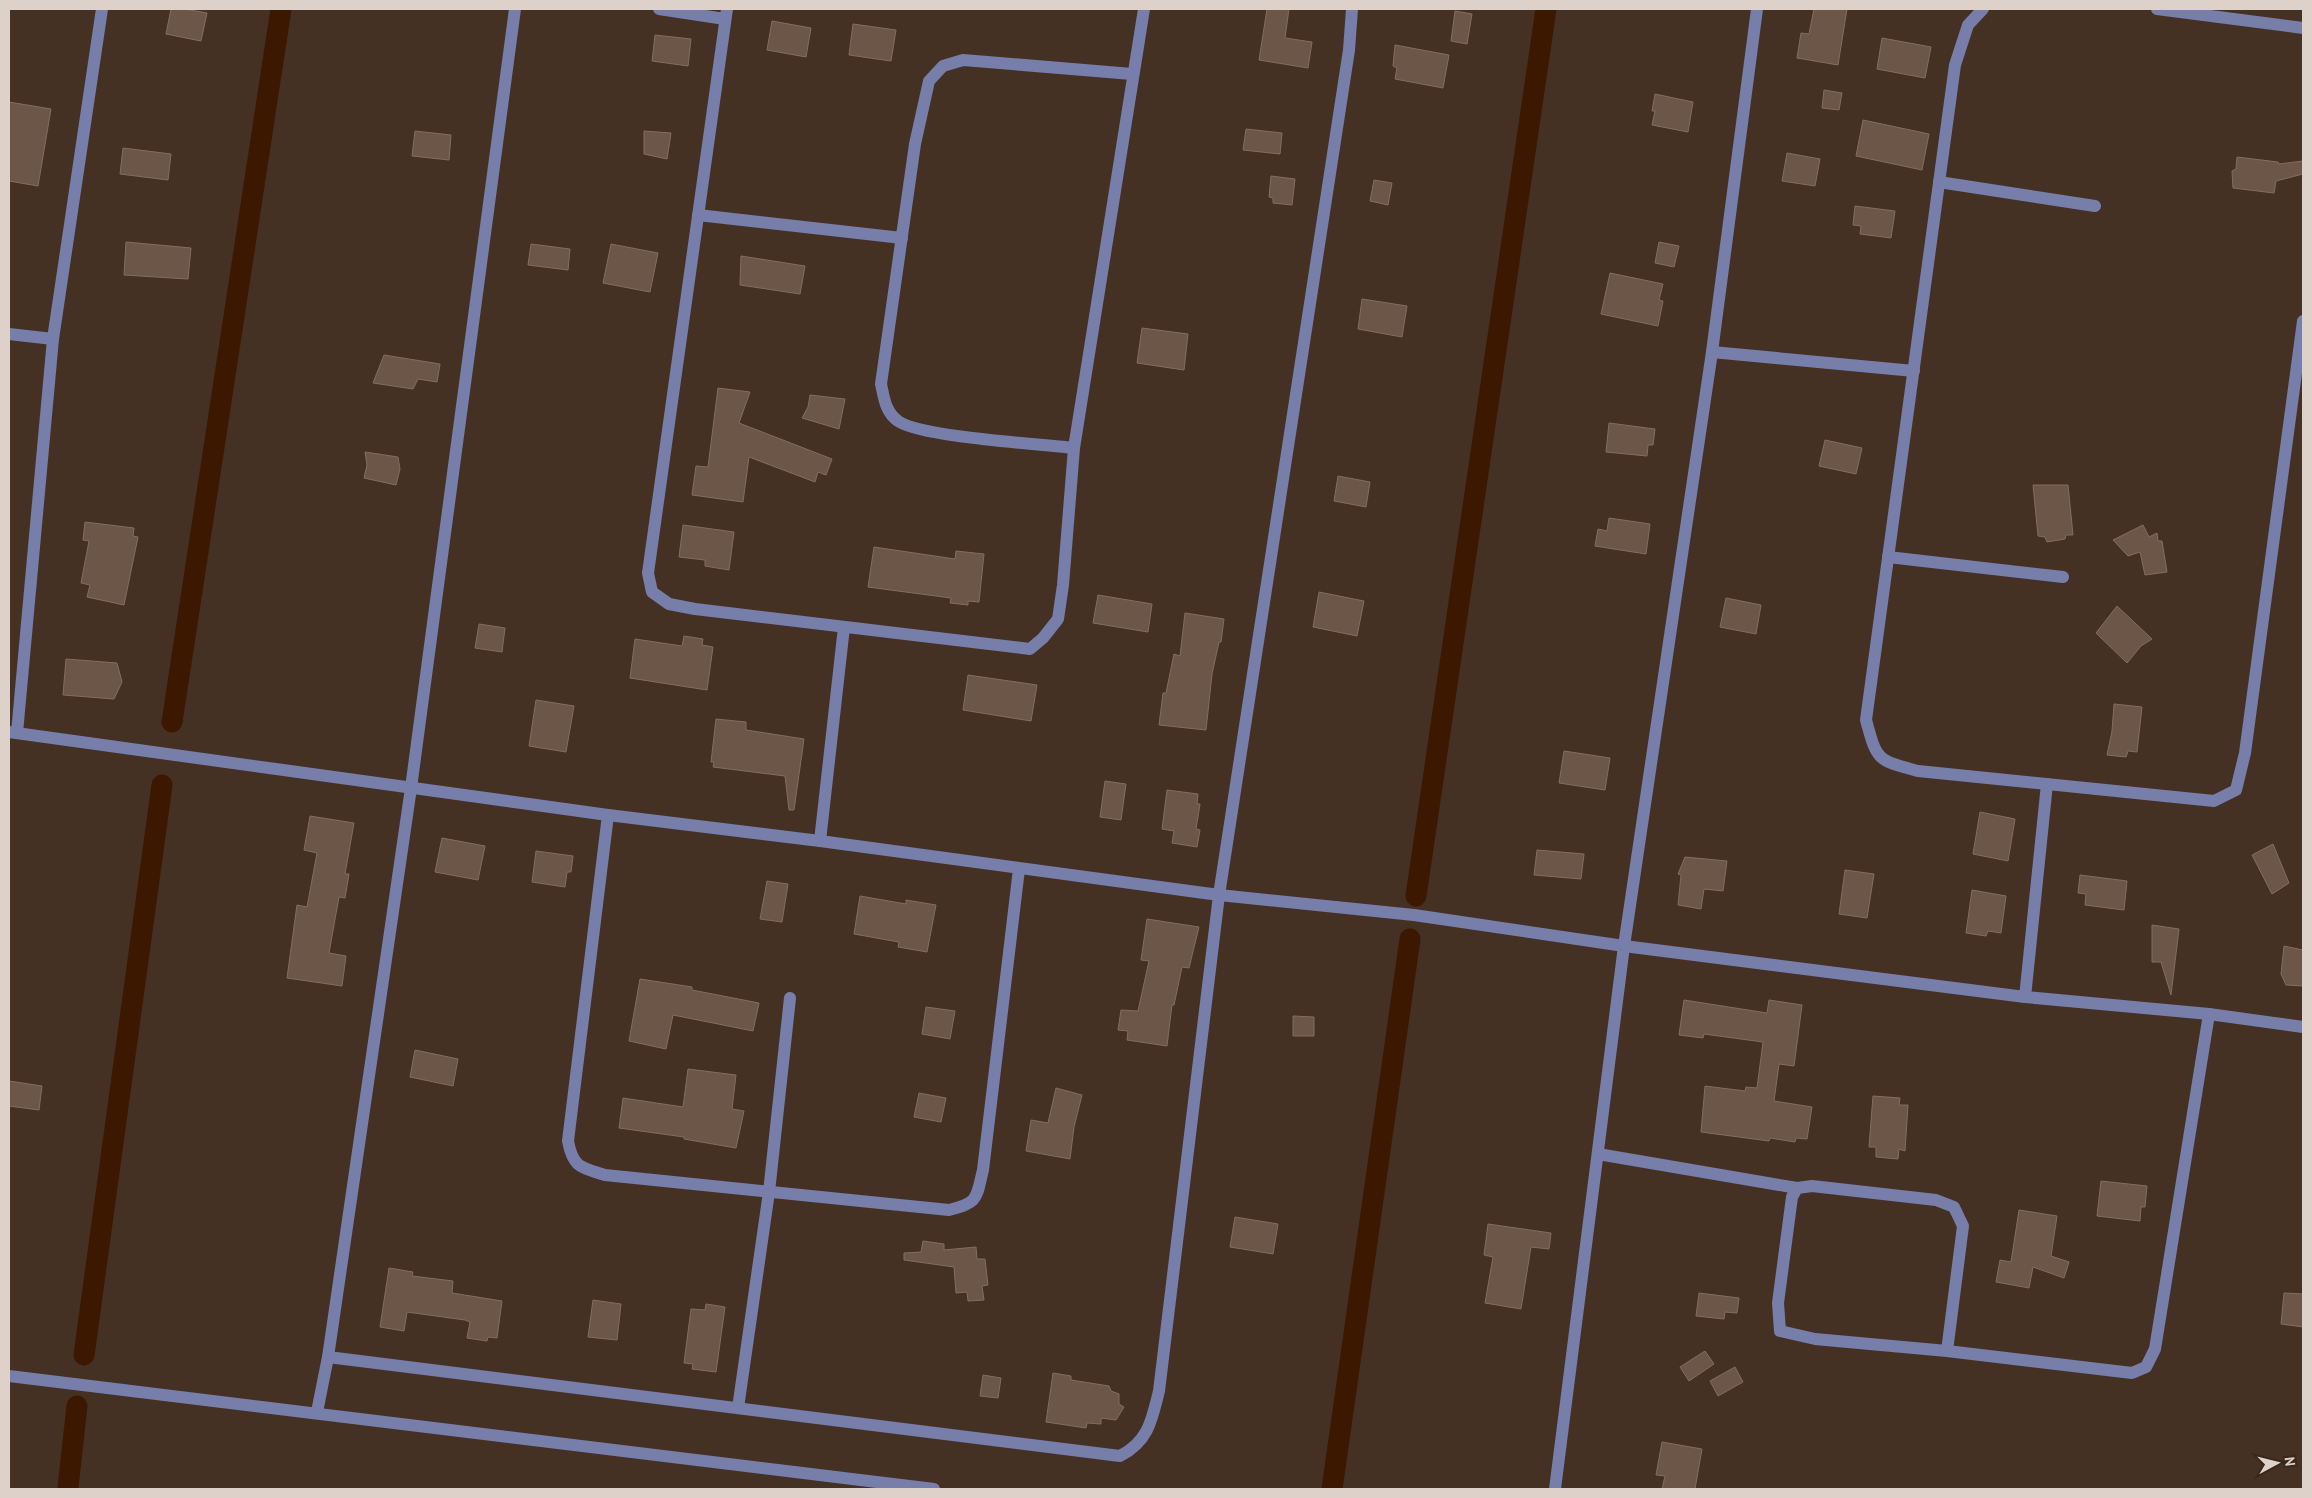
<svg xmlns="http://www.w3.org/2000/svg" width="2312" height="1498" font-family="'PT Sans',sans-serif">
<rect width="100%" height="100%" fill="#453124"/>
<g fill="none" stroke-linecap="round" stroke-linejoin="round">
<g stroke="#3d1800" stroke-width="21">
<path d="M172,722L281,9"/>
<path d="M1416,896L1546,9"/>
<path d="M84,1355L162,785"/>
<path d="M68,1487L77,1406"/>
<path d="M1332,1489L1410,939"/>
</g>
</g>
<g fill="#6c5648" stroke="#846d5f">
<path d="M171,9H185L207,13L201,41L166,34Z"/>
<path d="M1267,9H1289L1285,38L1312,42L1308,68L1259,60Z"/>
<path d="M1814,9H1847L1838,65L1797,58L1801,33L1809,34Z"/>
<path d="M1455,11L1472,14L1467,44L1451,41Z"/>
<path d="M772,21L811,28L806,57L767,50Z"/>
<path d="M853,24L896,30L891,61L849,55Z"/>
<path d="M655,35L691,39L688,66L652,61Z"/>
<path d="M1882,38L1931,47L1925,78L1877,69Z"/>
<path d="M1395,45L1449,55L1443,88L1395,79L1397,68L1393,66Z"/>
<path d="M1824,90L1842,93L1839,110L1822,108Z"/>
<path d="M1655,94L1693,102L1688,132L1652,125L1655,111H1652Z"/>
<path d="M9,102L51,109L38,186L9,181Z"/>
<path d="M1863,120L1929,134L1922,170L1856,156Z"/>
<path d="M1246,129L1282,133L1280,154L1243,150Z"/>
<path d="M415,131L451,135L449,160L412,156Z"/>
<path d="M644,131L671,133L667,159L644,154Z"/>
<path d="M123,148L171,154L168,180L120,174Z"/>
<path d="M1787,153L1820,159L1815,186L1782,181Z"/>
<path d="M2237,157L2278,162L2279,164L2303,161V174L2276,181L2274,193L2233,188L2232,171L2236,169Z"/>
<path d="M1271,176L1295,179L1292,205L1273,203V198L1269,197Z"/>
<path d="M1374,180L1392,183L1388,205L1370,201Z"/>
<path d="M1855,206L1895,211L1891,238L1860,234L1861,226L1853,225Z"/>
<path d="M126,242L191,248L188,279L124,275Z"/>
<path d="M1659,242L1679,246L1674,267L1655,263Z"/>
<path d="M531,244L570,249L568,270L528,265Z"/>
<path d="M611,244L658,253L650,292L603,283Z"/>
<path d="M741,256L805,266L800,294L740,285Z"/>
<path d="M1610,273L1663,284L1659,300L1663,301L1658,326L1601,314Z"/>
<path d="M1362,299L1407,306L1402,337L1358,329Z"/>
<path d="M1142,328L1188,334L1184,370L1137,363Z"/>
<path d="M384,355L440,364L437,382L418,379L413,389L373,383Z"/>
<path d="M718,388L750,392L739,423L832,459L826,475L818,472L815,482L749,457L743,502L692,495L696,466L708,467Z"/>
<path d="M810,395L845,399L839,429L802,418L808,407Z"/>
<path d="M1609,423L1655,429L1653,445H1648L1647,456L1606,452Z"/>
<path d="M1825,440L1862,448L1856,474L1819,466Z"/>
<path d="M365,452L398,457L400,469L396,485L364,478L367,465Z"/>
<path d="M1338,476L1370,482L1366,507L1334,501Z"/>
<path d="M2033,485H2068L2073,535H2066L2065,539L2047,542L2045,537L2038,536Z"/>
<path d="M1609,518L1650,524L1646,554L1595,546L1598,529L1607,531Z"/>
<path d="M85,522L134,528L133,536L138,537L124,605L87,597L90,585L81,583L89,541L83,540Z"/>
<path d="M683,525L734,532L729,570L705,566V560L679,557Z"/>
<path d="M2143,525L2149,537L2157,533L2158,541H2162L2167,572L2145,575L2140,552L2128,556L2113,540Z"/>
<path d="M874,547L955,559L956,551L984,554L979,602L968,601V605L950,603L951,598L868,587Z"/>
<path d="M1319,592L1364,601L1357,636L1313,627Z"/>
<path d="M1098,595L1152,604L1148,632L1093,623Z"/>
<path d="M1726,598L1761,605L1756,634L1720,627Z"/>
<path d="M2117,606L2152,639L2141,646L2127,663L2096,633Z"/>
<path d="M1185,613L1224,619L1221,642H1219L1212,674L1206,730L1159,725L1163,693H1166L1174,654L1180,656Z"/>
<path d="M479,624L505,628L502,652L475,648Z"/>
<path d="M684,636L703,639L702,645L713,647L707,690L630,678L635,639L682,646Z"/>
<path d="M66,659L117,663L122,682L114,699L63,695Z"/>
<path d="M968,675L1037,685L1031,721L963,710Z"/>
<path d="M536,700L574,706L566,752L529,746Z"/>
<path d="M2114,704L2142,707L2137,752L2128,751L2126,757L2107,755L2112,731Z"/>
<path d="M716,719L746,722V730L804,739L794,810H789L785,776L713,767L714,762H711Z"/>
<path d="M1564,751L1610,758L1605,790L1559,783Z"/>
<path d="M1105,781L1126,784L1121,820L1100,817Z"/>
<path d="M1167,790L1198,794L1197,804H1200L1196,829L1200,830L1197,847L1172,843L1174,831L1162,829Z"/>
<path d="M1980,812L2015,819L2008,861L1973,854Z"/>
<path d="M310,816L354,823L345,874H349L345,898L339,897L329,953L346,956L342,986L287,978L297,905L307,907L317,853L304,850Z"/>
<path d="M442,838L485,846L478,880L435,872Z"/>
<path d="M2273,844L2289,883L2272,894L2252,855Z"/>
<path d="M1537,850L1584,854L1581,879L1534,875Z"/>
<path d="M536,851L573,856L571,872H567L565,887L532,882Z"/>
<path d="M1685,857L1727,861L1723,891L1704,889L1701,909L1678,905L1681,875L1678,874Z"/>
<path d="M1845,870L1874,874L1867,918L1839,914Z"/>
<path d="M2080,875L2127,881L2124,910L2085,905L2086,894L2078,893Z"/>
<path d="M767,881L788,884L782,922L760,919Z"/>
<path d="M1972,890L2006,896L2001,933L1988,931L1986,936L1966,933Z"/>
<path d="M860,896L906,904V900L936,905L927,952L898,947L899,942L854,934Z"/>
<path d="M1147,919L1199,927L1189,968L1182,967L1174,1005H1172L1167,1046L1127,1040L1128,1031L1118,1030L1121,1010L1138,1011L1149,961L1141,960Z"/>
<path d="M2152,925L2179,929L2171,995L2161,962H2152Z"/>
<path d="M2284,946L2303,950V986L2286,985L2281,974Z"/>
<path d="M640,979L692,987V990L759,1003L753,1031L673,1015L666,1049L629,1041Z"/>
<path d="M1684,1000L1767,1013L1769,1000L1802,1005L1794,1066L1779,1064L1774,1101L1812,1107L1807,1139L1796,1138L1795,1142L1770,1138L1769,1141L1701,1132L1705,1086L1745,1091L1746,1087L1757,1088L1763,1042L1704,1034L1703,1038L1679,1035Z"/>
<path d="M926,1007L955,1011L950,1039L922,1034Z"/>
<path d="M1293,1016L1314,1017V1036H1293Z"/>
<path d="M415,1050L458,1059L453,1086L410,1077Z"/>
<path d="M688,1069L736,1075L732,1109L744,1111L736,1148L684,1139V1137L619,1128L623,1098L683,1107Z"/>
<path d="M9,1081L42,1086L39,1110L9,1106Z"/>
<path d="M1056,1088L1082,1095L1074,1127L1070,1159L1026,1151L1031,1120L1048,1123Z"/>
<path d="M919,1093L946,1098L941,1122L914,1117Z"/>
<path d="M1873,1096L1900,1098L1899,1105H1908L1905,1151L1899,1149L1898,1159L1876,1157V1147H1869Z"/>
<path d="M2101,1181L2147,1186L2145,1207H2141L2140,1221L2097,1216Z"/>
<path d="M2019,1210L2057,1216L2051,1256L2069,1262L2064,1278L2033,1267L2029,1288L1996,1282L2000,1260L2011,1262Z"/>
<path d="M1235,1217L1278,1224L1273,1254L1230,1247Z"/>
<path d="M1488,1224L1551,1233L1549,1249L1531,1247L1521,1309L1485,1303L1493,1257L1484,1255Z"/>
<path d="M923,1241L944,1244V1250L976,1247L977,1259H985L988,1285L982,1286L984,1300L968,1301L967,1292L956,1293L954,1267L904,1260V1253L921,1252Z"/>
<path d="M389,1268L413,1272L412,1276L453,1281L452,1293L502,1301L497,1338L488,1337L487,1341L467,1338L470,1322L465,1320L407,1312L404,1331L380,1327Z"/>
<path d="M1699,1293L1739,1298L1737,1313L1725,1312L1724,1319L1696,1316Z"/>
<path d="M2284,1293L2303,1294V1327L2281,1324Z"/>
<path d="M593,1300L621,1304L617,1340L588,1337Z"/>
<path d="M706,1304L725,1307L716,1372L692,1369L693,1364L684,1363L691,1309L705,1310Z"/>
<path d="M1705,1351L1714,1364L1689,1381L1680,1367Z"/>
<path d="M1735,1367L1743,1382L1718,1396L1710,1381Z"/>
<path d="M1053,1373L1071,1376V1380L1109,1386L1111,1391L1119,1394V1404L1124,1407L1116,1420L1101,1418V1424L1087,1423L1086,1428L1046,1422Z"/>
<path d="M983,1375L1001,1378L998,1398L980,1396Z"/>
<path d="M1662,1442L1702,1449L1695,1489H1662L1665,1476L1656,1475Z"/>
</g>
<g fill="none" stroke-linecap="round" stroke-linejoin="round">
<g stroke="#777eaa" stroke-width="12">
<path d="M515,9L411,788L328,1357L1120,1456C1149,1441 1152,1419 1159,1391L1219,895L1349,50L1352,9"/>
<path d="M659,9L725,19"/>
<path d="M727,9L648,573L652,592L669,604L695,609L1030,649L1043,638L1058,619L1063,585L1074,448L1144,9"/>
<path d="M1983,9L1968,25L1955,65L1866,720C1877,761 1877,760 1918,771L2214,801L2236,790L2245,753L2303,321"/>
<path d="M2157,9L2303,28"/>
<path d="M1939,182L2095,206"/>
<path d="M698,215L902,238"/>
<path d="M9,334L53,339"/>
<path d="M1712,352L1914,371"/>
<path d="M1074,448C1040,444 920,437 898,421C885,412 884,397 881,384L915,144L929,81L943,66L963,60L1132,74"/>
<path d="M1888,557L2063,577"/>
<path d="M9,732L608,815L820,841L1219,895L1414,915L1624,946L2025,997L2209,1014L2303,1027"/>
<path d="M17,733L53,339L102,9"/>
<path d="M608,815L568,1141C573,1168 581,1167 605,1175L949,1210C979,1203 976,1198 983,1170L1019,869"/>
<path d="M820,841L844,627"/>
<path d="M2025,997L2047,784"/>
<path d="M1598,1154L1797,1188"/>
<path d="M1947,1351L1963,1226L1954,1207L1936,1200L1812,1186L1797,1188L1792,1197L1778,1303L1780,1331L1815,1339L1947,1351L2132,1373L2146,1367L2155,1349L2209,1014"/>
<path d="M9,1376L934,1489"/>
<path d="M738,1408L769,1192L790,998"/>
<path d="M317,1412L328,1357"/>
<path d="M1555,1489L1624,946L1712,352L1757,9"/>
</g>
</g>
<rect width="2312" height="1498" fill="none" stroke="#ded1ca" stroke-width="20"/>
<g transform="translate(2277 1463) rotate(83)" stroke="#3a271b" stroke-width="4" paint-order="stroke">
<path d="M0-4L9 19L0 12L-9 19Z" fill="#ded1ca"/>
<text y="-8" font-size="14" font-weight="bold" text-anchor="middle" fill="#ded1ca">N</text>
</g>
</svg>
